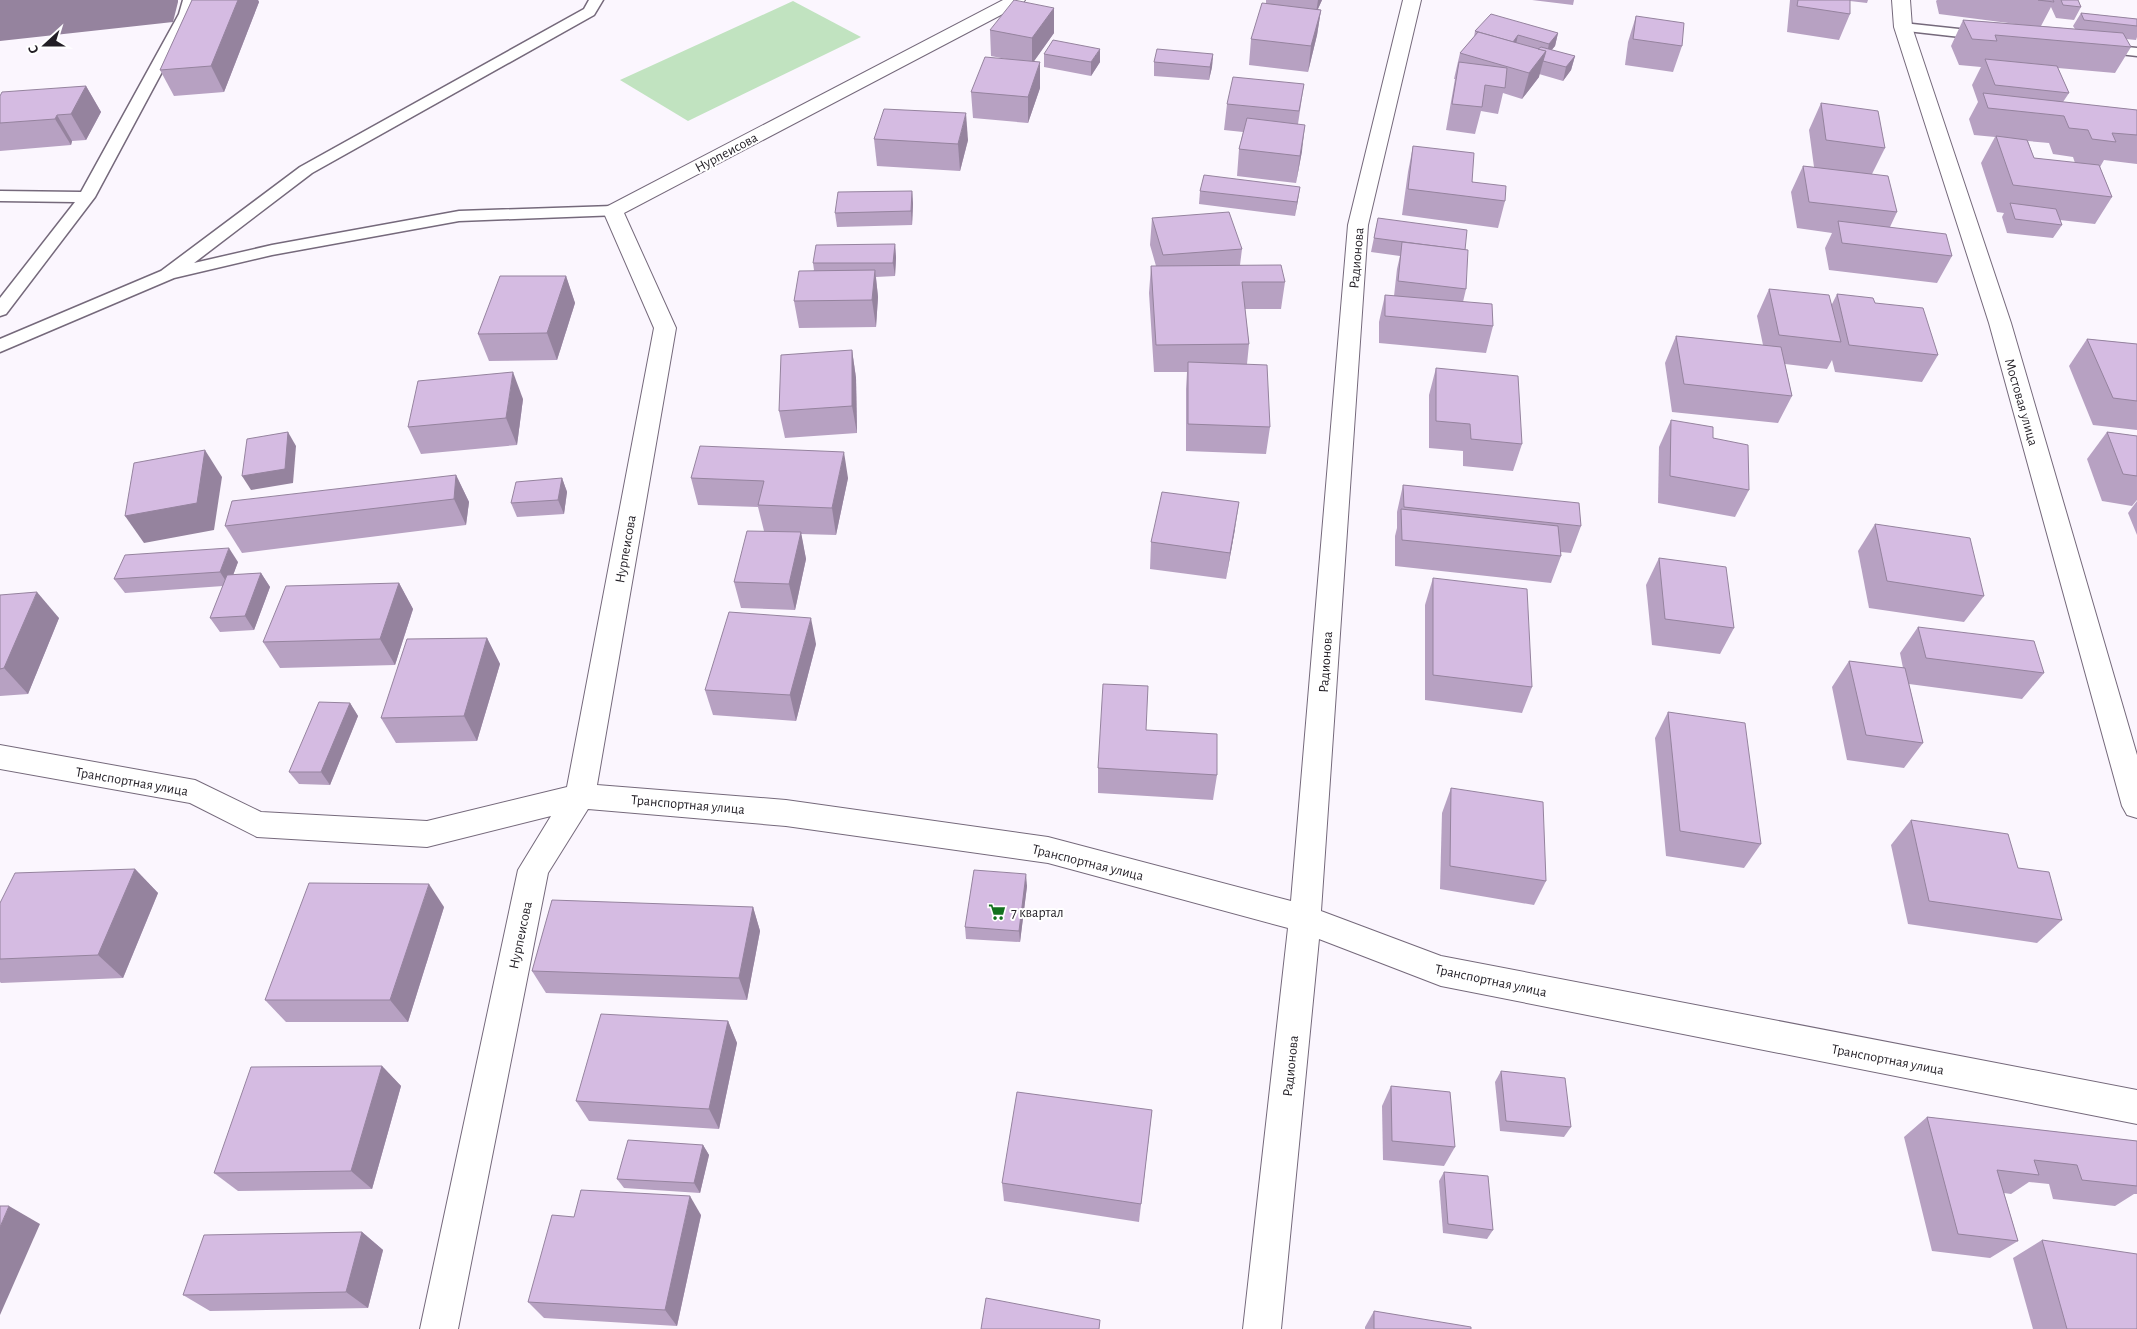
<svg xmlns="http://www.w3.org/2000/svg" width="2137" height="1329" font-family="'Alegreya Sans',sans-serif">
<rect width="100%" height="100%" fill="#fbf6fe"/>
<path fill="#c1e3c0" d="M793,1L861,37L688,121L620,80Z"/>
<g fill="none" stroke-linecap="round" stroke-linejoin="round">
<g stroke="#75697b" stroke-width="3">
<g id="lane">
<path d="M183,0H197L193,14L95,197L6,314L0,316V298L75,202L0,201V191L81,192L179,14Z"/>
<path d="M589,0H603L594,15L312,173L194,263L272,245L459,211L613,206L619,207L621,211L619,215L459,221L272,255L174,278L0,352V339L161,271L300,167L584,9Z"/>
<path d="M1903,23L1987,32L1992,33L1994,36L1992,39L1987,40L1898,30L1896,27L1898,24Z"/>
<path d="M2098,44L2137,48V56L2093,51L2091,48L2093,45Z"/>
</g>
</g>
<g stroke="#75697b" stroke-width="2">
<g id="street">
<path d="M1003,0H1025L1022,4L624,213L676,328L597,785L786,800L1048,837L1291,901L1348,225L1403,0H1421L1368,225L1321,911L1441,956L2137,1090V1124L1441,986L1319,939L1281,1329H1243L1288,928L1048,863L786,826L588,809L548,873L458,1329H420L518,870L551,816L427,847L257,837L190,803L0,769V745L195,780L261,812L427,821L567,787L654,328L603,211L606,207Z"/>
<path d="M1892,0H1910L1912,27L2011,323L2137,755V818L2127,815L2122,806L1989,323L1894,27Z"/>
</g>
</g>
<use href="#lane" fill="#fff" fill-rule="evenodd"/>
<use href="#street" fill="#fff" fill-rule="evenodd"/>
</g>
<g fill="#b7a1c2" fill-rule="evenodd">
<path d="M192,0H258L259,2L224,92L174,96L160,70Z"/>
<path d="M1266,0H1322L1318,9L1321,10L1317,35L1308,72L1249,65L1251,39L1266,3Z"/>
<path d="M1532,0H1574L1573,5Z"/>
<path d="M1790,0H1868L1867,3L1850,1V14L1839,40L1787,32Z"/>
<path d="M1937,0H2078L2081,7L2074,20L2056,18L2051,7L2041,26L2075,29L2073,26L2081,13L2137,19V37L2136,40L2126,39L2131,47L2115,73L2058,68L2069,93L2063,102L2137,110V164L2104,160L2100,167L2112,197L2095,224L2060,220L2062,225L2053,238L2007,233L2002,217L2004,213L1997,212L1981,163L1995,137L1974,135L1969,119L1978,102L1972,85L1981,67L1959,65L1951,46L1963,20L2016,24L1939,14L1936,1ZM2028,141L2049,143L2053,154L2073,157L2075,163L2034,158Z"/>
<path d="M1054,8V33L1034,61L1040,88L1028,123L973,118L971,92L1006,59L991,56L990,30Z"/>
<path d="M1636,16L1682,46L1673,72L1625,65L1628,42Z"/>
<path d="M1475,31L1558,33L1555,46L1551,50L1575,56L1571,70L1563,81L1539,74V77L1522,99L1503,93L1498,114L1481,111L1475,134L1446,130L1455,79H1454L1460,53L1474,37Z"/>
<path d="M1044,54L1100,62L1091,76L1044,67Z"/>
<path d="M1213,54L1212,67L1209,80L1154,76V62Z"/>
<path d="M1304,84L1298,124L1302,151L1296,183L1237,176L1239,149L1243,132L1224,130L1227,104Z"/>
<path d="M86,86L101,112L86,140L72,141L71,145L0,151V96Z"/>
<path d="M1821,103L1885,148L1872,174L1897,212L1890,227L1952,256L1937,283L1829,270L1825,248L1832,233L1797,228L1791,192L1803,166L1814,167L1809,130Z"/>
<path d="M874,139L968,140L960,171L877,166Z"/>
<path d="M1413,146L1505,201L1498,228L1402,215L1408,172Z"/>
<path d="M912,191L913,204L912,225L837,227L835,213Z"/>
<path d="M1200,191L1298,200L1295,216L1199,204Z"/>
<path d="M1152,218L1242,249L1240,265L1285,282L1281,309H1245L1249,344L1247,364L1270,427L1266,454L1186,451V389L1187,372H1154L1149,293L1151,266H1156L1150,245Z"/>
<path d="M1378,218L1465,250L1466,289L1463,302L1493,326L1486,353L1379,343V322L1385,295L1394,296L1397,269L1400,256L1371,252Z"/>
<path d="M895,244L896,258L895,276L876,277L878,297L876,327L799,328L794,301L814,270L813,263Z"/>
<path d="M566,276L575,303L557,360L489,361L478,334Z"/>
<path d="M1769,289L1832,304L1837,294L1875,303L1938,355L1922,382L1835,372L1832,360L1827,369L1785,364L1792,396L1778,423L1672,412L1665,363L1676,336L1763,345L1757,316Z"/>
<path d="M2087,339L2137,344V430L2093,425L2069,366Z"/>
<path d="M852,350L856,378L857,433L785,438L779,411Z"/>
<path d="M1436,368L1522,444L1513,471L1463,466V451L1429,448V395Z"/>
<path d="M523,399L517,445L421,454L408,427Z"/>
<path d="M1671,420L1713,438L1749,490L1735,517L1658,503L1659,447Z"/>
<path d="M2107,432L2137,436V500L2132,506L2102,501L2087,459Z"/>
<path d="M456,475L469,502L466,525L242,553L225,526Z"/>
<path d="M562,478L567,492L564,514L517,517L511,503Z"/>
<path d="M691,478H848L836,535L801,534L806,559L795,610L741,608L734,582L764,531L758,507L698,505Z"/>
<path d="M1403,485L1581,526L1571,553L1561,552V556L1551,583L1395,566V536L1397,528V512Z"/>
<path d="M2137,501V535L2128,513Z"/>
<path d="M1875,524L1984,596L1964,622L1869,608L1858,551Z"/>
<path d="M1235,529L1226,579L1150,569L1151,542Z"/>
<path d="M1659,558L1734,628L1720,654L1652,645L1646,585Z"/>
<path d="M238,562L233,575L261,573L270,587L254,630L220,632L210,618L223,586L125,593L114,579Z"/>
<path d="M1433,578L1532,687L1522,713L1425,700V605Z"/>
<path d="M399,583L413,609L395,665L280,668L263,642Z"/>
<path d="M0,595L59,618L28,694L0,696Z"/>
<path d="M1918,627L2044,673L2022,699L1909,684L1923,743L1904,768L1847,760L1832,687L1849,661L1903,668L1900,653Z"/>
<path d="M487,638L500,664L477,741L396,743L381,718Z"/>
<path d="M816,644L796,721L713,715L705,690Z"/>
<path d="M350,703L358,716L330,785L299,784L289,772Z"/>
<path d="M1668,712L1761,844L1744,868L1666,856L1655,738Z"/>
<path d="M1146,730L1217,775L1213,800L1098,793V768Z"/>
<path d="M1451,788L1546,881L1534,905L1440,889L1442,813Z"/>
<path d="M1911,820L2018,868L2062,920L2037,943L1908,924L1891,845Z"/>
<path d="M135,869L158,893L123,978L1,983L0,982V903Z"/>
<path d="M1027,886L1020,942L966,939L965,927Z"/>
<path d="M444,907L408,1022H286L265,1000Z"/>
<path d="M753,907L760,931L747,1000L546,993L532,971Z"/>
<path d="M728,1021L737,1043L719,1129L589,1121L576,1101Z"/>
<path d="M382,1066L401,1086L372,1189L238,1191L214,1173Z"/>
<path d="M1501,1071L1571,1127L1564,1137L1500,1131L1495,1082Z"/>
<path d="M1391,1086L1455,1147L1444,1166L1383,1160L1382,1106Z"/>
<path d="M1152,1110L1139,1222L1004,1201L1002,1183Z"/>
<path d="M1927,1117L2137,1141V1194H2134L2115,1206L2053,1199L2049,1184L2029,1182L2011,1194L2004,1193L2018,1241L1990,1258L1932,1251L1904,1137Z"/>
<path d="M703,1145L709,1155L700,1193L624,1188L617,1179Z"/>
<path d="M1444,1172L1493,1230L1487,1239L1443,1233L1439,1181Z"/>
<path d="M701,1215L677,1326L544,1318L528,1302Z"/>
<path d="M362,1232L383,1250L368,1308L210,1311L183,1295Z"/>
<path d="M2042,1240L2137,1329H2033L2013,1258Z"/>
<path d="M1374,1311L1471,1329H1365V1327Z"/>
</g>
<g fill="#95839e">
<path d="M0,0H178V2L173,22L0,41Z"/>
<path d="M238,0H258L259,2L224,92L211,66Z"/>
<path d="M1318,0H1322L1316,13Z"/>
<path d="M1054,8V33L1032,64V38Z"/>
<path d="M1321,10L1317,35L1308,72L1311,46Z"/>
<path d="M1558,33L1555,46L1546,57L1549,44Z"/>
<path d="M1518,35L1515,49L1513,42Z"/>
<path d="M1100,49V62L1091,76V62Z"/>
<path d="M1546,51L1539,77L1522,99L1529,73Z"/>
<path d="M1213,54L1212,67L1209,80L1210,67Z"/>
<path d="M1575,56L1571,70L1563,81L1566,67Z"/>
<path d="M1040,62V88L1028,123V97Z"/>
<path d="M86,86L101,112L86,140L71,114Z"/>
<path d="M966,113L968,140L960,171L958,144Z"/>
<path d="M57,115L72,141L71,145L55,119Z"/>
<path d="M1305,125L1302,151L1296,183L1300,156Z"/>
<path d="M1300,187L1298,200L1295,216L1297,202Z"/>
<path d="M912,191L913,204L912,225L911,211Z"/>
<path d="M895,244L896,258L895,276L893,263Z"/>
<path d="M875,270L878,297L876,327L872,300Z"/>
<path d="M566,276L575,303L557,360L547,333Z"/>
<path d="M852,350L856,378L857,433L852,406Z"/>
<path d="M513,372L523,399L517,445L506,418Z"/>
<path d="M288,432L296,446L293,483L251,490L242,476Z"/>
<path d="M205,450L222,477L214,530L144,543L125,516Z"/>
<path d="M844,452L848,478L836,535L832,508Z"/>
<path d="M456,475L469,502L466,525L454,499Z"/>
<path d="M562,478L567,492L564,514L558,500Z"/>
<path d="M1239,502L1235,529L1226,579L1230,553Z"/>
<path d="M801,532L806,559L795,610L789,584Z"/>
<path d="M229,548L238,562L229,586L220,572Z"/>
<path d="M261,573L270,587L254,630L245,616Z"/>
<path d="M399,583L413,609L395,665L380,639Z"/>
<path d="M37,592L59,618L28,694L4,668Z"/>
<path d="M811,618L816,644L796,721L790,695Z"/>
<path d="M487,638L500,664L477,741L464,716Z"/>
<path d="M350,703L358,716L330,785L321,772Z"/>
<path d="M135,869L158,893L123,978L98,955Z"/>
<path d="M1026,874L1027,886L1020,942L1019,931Z"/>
<path d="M429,884L444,907L408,1022L390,1000Z"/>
<path d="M753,907L760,931L747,1000L739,978Z"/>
<path d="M728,1021L737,1043L719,1129L709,1109Z"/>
<path d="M382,1066L401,1086L372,1189L351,1171Z"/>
<path d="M703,1145L709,1155L700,1193L694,1183Z"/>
<path d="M690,1196L701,1215L677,1326L665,1310Z"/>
<path d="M9,1206L40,1224L0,1315V1227Z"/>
<path d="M362,1232L383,1250L368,1308L346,1292Z"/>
</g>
<g fill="#d5bbe2" stroke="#95839e">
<path d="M192,0H238L211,66L160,70Z"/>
<path d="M1014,0L1054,8L1032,38L990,30Z"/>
<path d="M1798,0H1850V14L1797,6Z"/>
<path d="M2038,0H2053L2054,2Z"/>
<path d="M2061,0H2078L2081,7L2063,5Z"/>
<path d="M1262,3L1321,10L1311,46L1251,39Z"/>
<path d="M2081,13L2137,19V26L2084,20Z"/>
<path d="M1491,14L1558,33L1549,44L1518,35L1513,42L1475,31Z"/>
<path d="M1636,16L1684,23L1682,46L1633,39Z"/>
<path d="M1963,20L2123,33L2131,47L1995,35L1997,41L1972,39Z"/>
<path d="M1478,32L1546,51L1529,73L1460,53Z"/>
<path d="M1053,40L1100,49L1091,62L1044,54Z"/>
<path d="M1541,47L1575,56L1566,67L1543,61L1546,51L1538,49Z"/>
<path d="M1157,49L1213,54L1210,67L1154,62Z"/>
<path d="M985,57L1040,62L1028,97L971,92Z"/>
<path d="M1985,59L2057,66L2069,93L1995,85Z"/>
<path d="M1459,62L1507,68L1505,88L1485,85L1482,107L1452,104Z"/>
<path d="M1233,77L1304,84L1299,111L1227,104Z"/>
<path d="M86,86L71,114L57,115L55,119L0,123V96L2,92Z"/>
<path d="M1983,93L2137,110V135L2112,133L2116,142L2092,139L2088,130L2069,128L2064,116L1988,108Z"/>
<path d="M1821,103L1878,111L1885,148L1826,140Z"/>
<path d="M884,109L966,113L958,144L874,139Z"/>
<path d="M1247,118L1305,125L1300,156L1239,149Z"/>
<path d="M1996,136L2027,140L2034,158L2099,165L2112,197L2013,185Z"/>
<path d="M1413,146L1474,153L1472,182L1506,186L1505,201L1408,189Z"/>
<path d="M1803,166L1888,176L1897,212L1809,202Z"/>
<path d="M1204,175L1300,187L1297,202L1200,191Z"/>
<path d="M912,191L911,211L835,213L838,192Z"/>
<path d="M2010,203L2056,209L2062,225L2015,219Z"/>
<path d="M1229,212L1242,249L1163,255L1152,218Z"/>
<path d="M1378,218L1467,230L1465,250L1374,238Z"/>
<path d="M1838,221L1946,234L1952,256L1842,243Z"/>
<path d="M1402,242L1468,250L1466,289L1398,281Z"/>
<path d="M895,244L893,263H813L816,245Z"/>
<path d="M1281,265L1285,282H1242L1249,344L1156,345L1151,266Z"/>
<path d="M875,270L872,300L794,301L799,271Z"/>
<path d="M500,276H566L547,333L478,334Z"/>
<path d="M1769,289L1829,295L1841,342L1779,335Z"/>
<path d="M1837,294L1873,298L1875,303L1923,308L1938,355L1849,345Z"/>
<path d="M1385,295L1492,304L1493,326L1385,316Z"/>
<path d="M1676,336L1781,347L1792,396L1684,384Z"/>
<path d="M2087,339L2137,344V401L2113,398Z"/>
<path d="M852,350V406L779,411L781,355Z"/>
<path d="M1188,362L1267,365L1270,427L1188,424Z"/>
<path d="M1436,368L1518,376L1522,444L1471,439L1470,424L1436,421Z"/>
<path d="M513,372L506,418L408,427L418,381Z"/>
<path d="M1671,420L1713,427V438L1748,445L1749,490L1670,476Z"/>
<path d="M288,432L285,469L242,476L247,439Z"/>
<path d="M2107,432L2137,436V476L2123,474Z"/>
<path d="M700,446L844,452L832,508L758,505L764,481L691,478Z"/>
<path d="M205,450L197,503L125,516L134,463Z"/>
<path d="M456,475L454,499L225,526L232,501Z"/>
<path d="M562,478L558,500L511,503L516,482Z"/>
<path d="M1403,485L1579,503L1581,526L1404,507Z"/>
<path d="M1162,492L1239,502L1230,553L1151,542Z"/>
<path d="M1401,509L1558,526L1561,556L1402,540Z"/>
<path d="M1875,524L1970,538L1984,596L1887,581Z"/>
<path d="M747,531L801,532L789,584L734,582Z"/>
<path d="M229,548L220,572L114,579L125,555Z"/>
<path d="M1659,558L1726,567L1734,628L1665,619Z"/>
<path d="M261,573L245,616L210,618L227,575Z"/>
<path d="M1433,578L1527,589L1532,687L1433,675Z"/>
<path d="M399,583L380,639L263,642L286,586Z"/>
<path d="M37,592L4,668L0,669V595Z"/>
<path d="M729,612L811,618L790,695L705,690Z"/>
<path d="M1918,627L2034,641L2044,673L1926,658Z"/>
<path d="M487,638L464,716L381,718L407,639Z"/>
<path d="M1849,661L1905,668L1923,743L1866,735Z"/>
<path d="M1103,684L1148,686L1146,730L1217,734V775L1098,768Z"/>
<path d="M319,702L350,703L321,772H289Z"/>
<path d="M1668,712L1745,723L1761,844L1680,831Z"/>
<path d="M1451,788L1543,802L1546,881L1450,866Z"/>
<path d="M1911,820L2008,834L2018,868L2049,872L2062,920L1929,901Z"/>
<path d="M135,869L98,955L0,959V903L15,873Z"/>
<path d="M974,870L1026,874L1019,931L965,927Z"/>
<path d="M309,883L429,884L390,1000H265Z"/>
<path d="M552,900L753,907L739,978L532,971Z"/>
<path d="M601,1014L728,1021L709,1109L576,1101Z"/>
<path d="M382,1066L351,1171L214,1173L251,1067Z"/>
<path d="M1501,1071L1565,1078L1571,1127L1506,1121Z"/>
<path d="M1391,1086L1450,1092L1455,1147L1392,1141Z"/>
<path d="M1017,1092L1152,1110L1141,1204L1002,1183Z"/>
<path d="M1927,1117L2137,1141V1186L2082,1180L2077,1165L2034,1160L2039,1175L1997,1170L2018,1241L1958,1234Z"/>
<path d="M628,1140L703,1145L694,1183L617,1179Z"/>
<path d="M1444,1172L1488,1176L1493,1230L1448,1224Z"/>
<path d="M581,1190L690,1196L665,1310L528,1302L552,1215L574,1217Z"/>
<path d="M0,1206H9L0,1227Z"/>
<path d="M362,1232L346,1292L183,1295L204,1235Z"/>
<path d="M2042,1240L2137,1254V1329H2067Z"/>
<path d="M986,1298L1100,1320L1099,1329H981Z"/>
<path d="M1374,1311L1471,1327V1329H1374Z"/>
</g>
<defs>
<g id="supermarket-bare" transform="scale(1.35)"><path d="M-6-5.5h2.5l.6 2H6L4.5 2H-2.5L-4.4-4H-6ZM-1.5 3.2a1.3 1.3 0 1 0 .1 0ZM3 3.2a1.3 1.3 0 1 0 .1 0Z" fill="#13711e" stroke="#fff" stroke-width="2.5" paint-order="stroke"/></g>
</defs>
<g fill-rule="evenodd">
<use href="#supermarket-bare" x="997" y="912"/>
</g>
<g text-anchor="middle" stroke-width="4" stroke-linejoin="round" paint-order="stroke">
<g font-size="14" fill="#221e25" stroke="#fff">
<text transform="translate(726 152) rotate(-28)" y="5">Нурпеисова</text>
<text transform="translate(1356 258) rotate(-85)" y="5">Радионова</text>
<text transform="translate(2022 402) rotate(74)" y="5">Мостовая улица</text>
<text transform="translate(625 549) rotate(-80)" y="5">Нурпеисова</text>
<text transform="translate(1325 662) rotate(-86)" y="5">Радионова</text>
<text transform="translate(132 781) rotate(10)" y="5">Транспортная улица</text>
<text transform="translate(688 804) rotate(5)" y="5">Транспортная улица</text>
<text transform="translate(1088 862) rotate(14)" y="5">Транспортная улица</text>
<text transform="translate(520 935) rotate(-78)" y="5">Нурпеисова</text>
<text transform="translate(1491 980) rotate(12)" y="5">Транспортная улица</text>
<text transform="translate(1888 1059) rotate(11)" y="5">Транспортная улица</text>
<text transform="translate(1290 1066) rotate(-84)" y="5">Радионова</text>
</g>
<g font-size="14" fill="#221e25" stroke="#fff" text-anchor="start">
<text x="1011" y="917">7 квартал</text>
</g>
</g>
<g transform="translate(45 45) rotate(249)" stroke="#ffffff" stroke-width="4" paint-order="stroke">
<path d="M0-4L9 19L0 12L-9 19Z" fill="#221e25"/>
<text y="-8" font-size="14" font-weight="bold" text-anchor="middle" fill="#221e25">С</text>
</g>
</svg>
